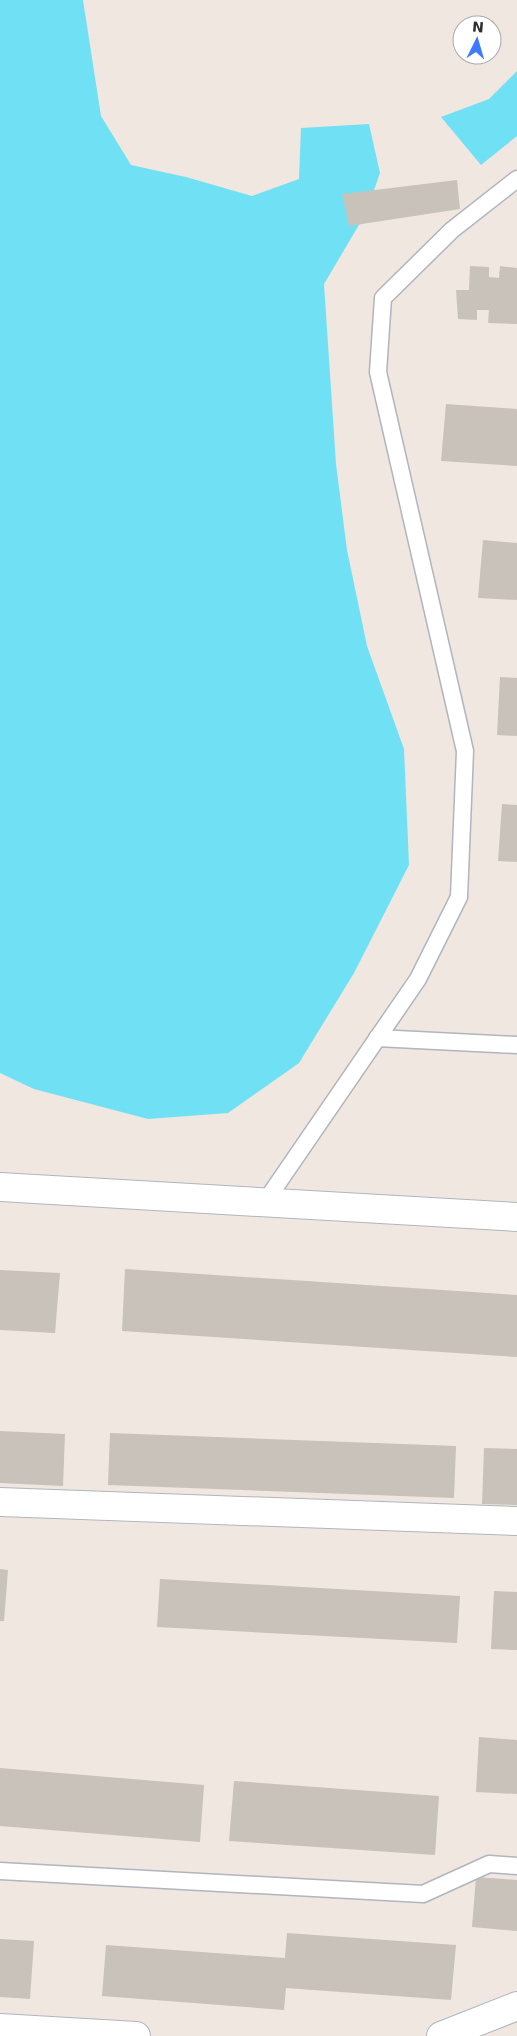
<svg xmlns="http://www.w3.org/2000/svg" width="517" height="2036" font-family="'DejaVu Sans',sans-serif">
<rect width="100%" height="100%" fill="#efe7e0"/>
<g fill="#70e1f4">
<path d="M0,0H83L101,116L131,165L186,177L252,196L299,179L301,128L369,124L380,173L366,213L324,284L336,464L347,550L367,646L404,749L409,865L354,973L299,1063L228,1113L148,1119L34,1089L0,1073Z"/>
<path d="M517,71V136L481,165L441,117L489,99Z"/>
</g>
<g fill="#c8c2bb">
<path d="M457,180L460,209L349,226L342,194Z"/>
<path d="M470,266L489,267V277L499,278L500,266L517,268V324L488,323L489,310H477V320L458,319L456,290H469Z"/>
<path d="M446,404L517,409V466L441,461Z"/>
<path d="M483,540L517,543V600L478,598Z"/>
<path d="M500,677L517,678V736L497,735Z"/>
<path d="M502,804L517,805V862L498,861Z"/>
<path d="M125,1269L517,1295V1357L122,1331Z"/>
<path d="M0,1270L60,1273L55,1333L0,1330Z"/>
<path d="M0,1431L65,1434L63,1486L0,1483Z"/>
<path d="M110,1433L456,1446L454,1498L108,1485Z"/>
<path d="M484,1448L517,1449V1505L482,1504Z"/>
<path d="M0,1569L8,1570L4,1621H0Z"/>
<path d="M160,1579L460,1596L457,1643L157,1627Z"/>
<path d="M494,1591L517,1592V1650L491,1649Z"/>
<path d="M479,1737L517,1740V1794L476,1792Z"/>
<path d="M0,1768L204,1785L200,1842L0,1826Z"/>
<path d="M234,1781L439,1796L435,1855L229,1841Z"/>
<path d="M476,1877L517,1880V1931L472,1927Z"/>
<path d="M287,1933L456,1945L451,2000L286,1988L284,2010L102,1996L106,1945L285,1958Z"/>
<path d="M0,1939L34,1941L30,1999L0,1997Z"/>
</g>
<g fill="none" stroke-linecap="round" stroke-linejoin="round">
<g stroke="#b0b5be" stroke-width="19">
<g id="service">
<path d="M377,1038L517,1045"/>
<path d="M265,1202L418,979L459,897L465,751L378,372L383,298L452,230L517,179"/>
<path d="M0,1871L423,1894L489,1864L517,1866"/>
</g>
</g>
<g stroke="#b0b5be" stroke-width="30">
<g id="minor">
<path d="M0,1187L517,1217"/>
<path d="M0,1502L517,1521"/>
<path d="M0,2028L136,2036"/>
<path d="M441,2036L517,2006"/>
</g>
</g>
<use href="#service" stroke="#fff" stroke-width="16"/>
<use href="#minor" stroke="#fff" stroke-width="28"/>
</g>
<g transform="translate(477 40) rotate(5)"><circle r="24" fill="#ffffff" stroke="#ababab"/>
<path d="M0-4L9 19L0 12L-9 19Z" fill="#3e79ff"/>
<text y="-8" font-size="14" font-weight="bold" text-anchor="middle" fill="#2e2e2e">N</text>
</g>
</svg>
